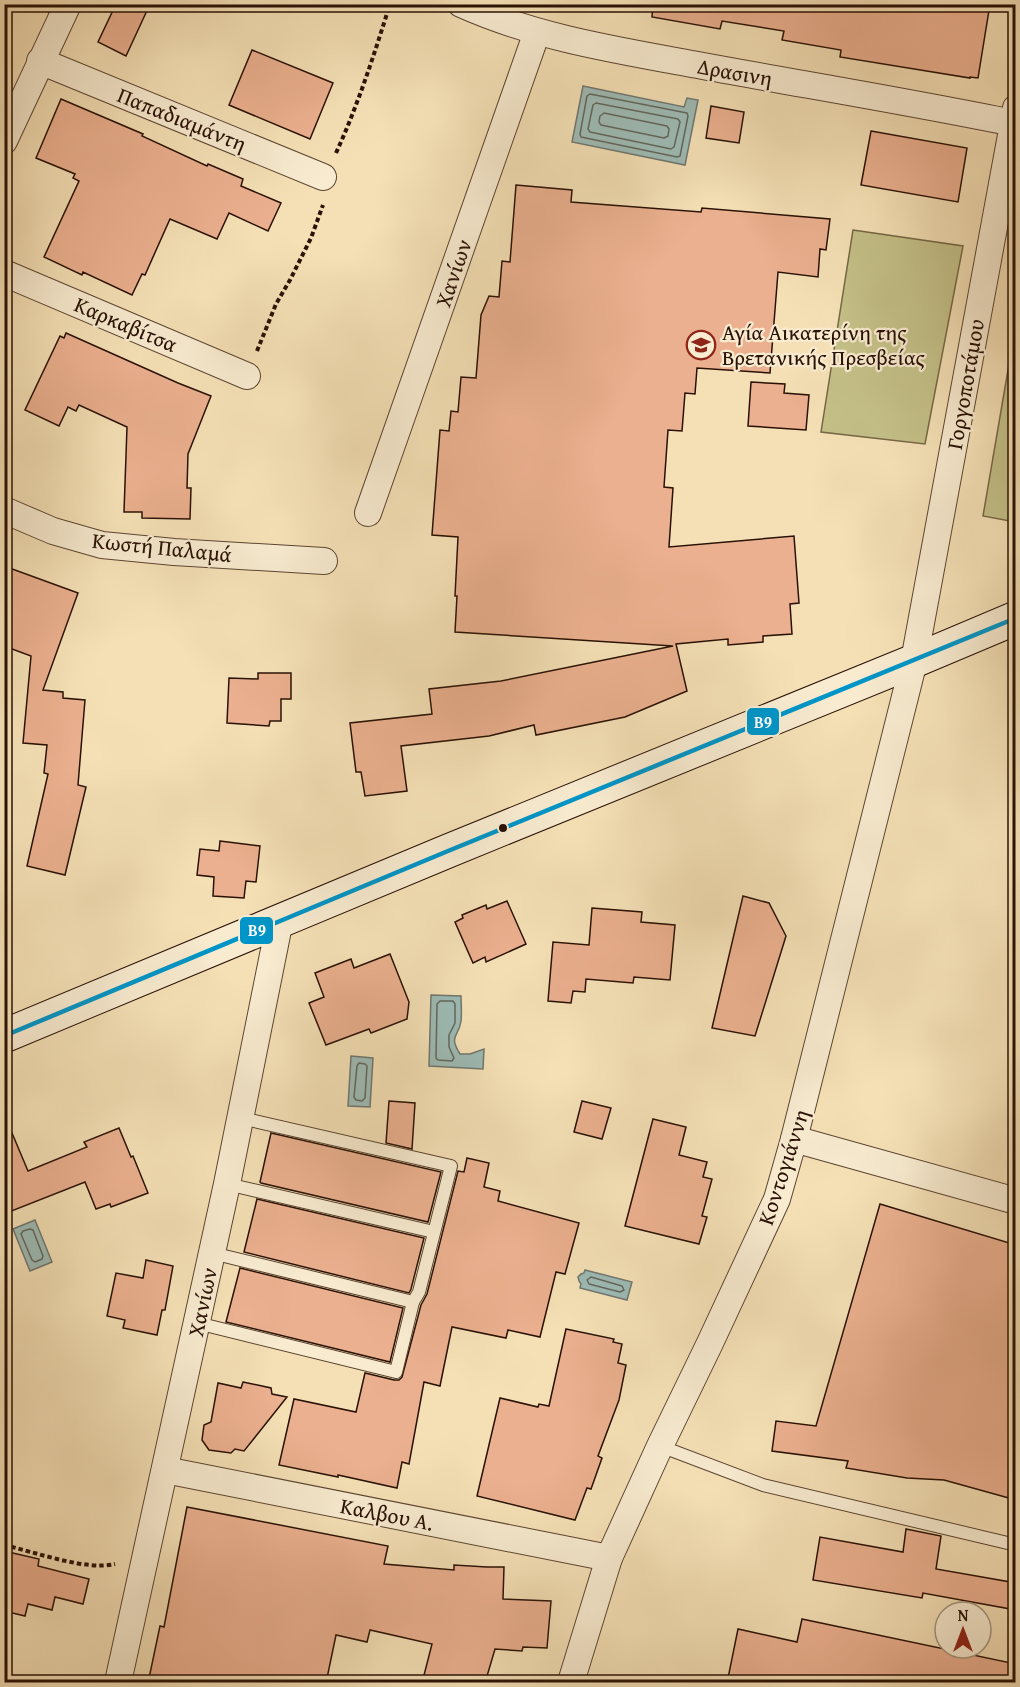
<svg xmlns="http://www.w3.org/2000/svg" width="1020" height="1687" font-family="'Gentium Book Plus',serif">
<rect width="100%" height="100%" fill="#f5e0b6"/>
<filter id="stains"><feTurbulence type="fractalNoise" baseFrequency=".00333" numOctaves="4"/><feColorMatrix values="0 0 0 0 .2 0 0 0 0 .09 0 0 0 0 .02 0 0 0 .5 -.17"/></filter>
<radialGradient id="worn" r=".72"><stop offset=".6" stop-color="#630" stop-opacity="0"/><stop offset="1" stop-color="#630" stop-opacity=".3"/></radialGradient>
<g fill="#c4c088" stroke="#766846" stroke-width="1.5">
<path d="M853,230L963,246L925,444L821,432Z"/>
<path d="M1015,329L1016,521L1015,522L983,516Z"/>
</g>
<g fill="#9dbbb5" stroke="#6f776f" stroke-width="1.5">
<path d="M583,86L684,107L687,98L698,100L685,165L572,142Z"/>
<path d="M431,995L461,996C461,1004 462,1013 461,1021C459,1037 448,1035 460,1054H470L484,1049L483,1069L429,1066Z"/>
<path d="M351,1056L373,1058L370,1107L348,1106Z"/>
<path d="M35,1220L52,1262L30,1271L13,1229Z"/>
<path d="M585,1270L632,1282L627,1300L580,1288L581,1284L579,1281L578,1277L581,1274L584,1273Z"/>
</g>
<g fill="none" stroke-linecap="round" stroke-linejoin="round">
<g stroke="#63665d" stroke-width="1.5">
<path d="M590,94L687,113L688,116L680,156L677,157L581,137L580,134L587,96Z"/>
<path d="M596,103L678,119L680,122L674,147L671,149L590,132L588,129L593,105Z"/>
<path d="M604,113L667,126L669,129L668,136L664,138L601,125L599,122L600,116Z"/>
<path d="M440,1001H453L455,1004V1023L449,1035V1047L454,1058L452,1061L438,1060L436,1058L437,1004Z"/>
<path d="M359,1063L365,1064L367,1066L365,1098L362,1101L356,1100L354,1097L357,1066Z"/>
<path d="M30,1229L33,1230L43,1256L42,1259L35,1262L32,1260L21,1234L23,1231Z"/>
<path d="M591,1277L622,1286L624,1290L620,1292L589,1284L587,1280Z"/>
</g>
</g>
<g fill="#ebb08f" stroke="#291105" stroke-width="1.5">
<path d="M116,4H150L126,56L98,42Z"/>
<path d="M653,4H990L978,78L970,77V78L840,57L841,50L782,40L784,31L722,21L720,29L652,17Z"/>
<path d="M252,50L333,83L310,139L229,105Z"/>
<path d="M61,99L143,134L142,136L207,166L208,164L243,179L241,186L281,203L268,231L229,213L217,239L170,219L145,275L142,274L132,295L83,272L82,275L44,257L79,181L73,178L75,174L36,158Z"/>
<path d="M711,106L744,112L739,143L706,138Z"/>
<path d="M871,131L967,148L958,202L861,185Z"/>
<path d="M516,185L572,190L571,202L701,212L702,208L830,219L826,250L820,249L818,277L778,272L770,373L697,368L695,394L685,393L682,431L668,430L664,487L673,488L669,547L794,536L799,603L790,604L792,634L763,636V642L728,645V639L676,644L687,691L625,717L536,735L534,725L489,736L401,746L407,791L365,796L361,772H356L350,723L432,714L429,689L501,681L673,646L455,632L457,596H455L458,537L432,535L440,430L449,431L451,411L458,412L461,377L476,378L481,315L489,296L499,297L502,261L510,262Z"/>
<path d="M66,333L178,383L211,396L188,454L187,488H191L190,519L142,518V512H124L127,427L79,405L76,411L68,407L59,426L25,410L60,336L64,338Z"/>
<path d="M751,382L785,384L784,393L809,395L806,430L748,426Z"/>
<path d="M4,566L78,593L43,690L63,692V698L85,700L78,785L86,787L65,875L27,866L48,774L44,773L47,745L23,743L31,656L4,646Z"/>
<path d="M258,673H291V699H281V721H270L269,726L227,723L229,678L258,679Z"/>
<path d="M220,841L260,846L256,882L246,881L244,898L213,896L214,877L197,875L200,849L219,851Z"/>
<path d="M743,896L769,903L786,936L755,1036L712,1028Z"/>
<path d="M507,901L526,944L486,962L485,957L473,963L455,922L463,918L462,915L486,905L487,909Z"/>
<path d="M592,908L642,912L641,922L675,925L670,980L634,977L633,983L586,979L585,992L573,991L571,1003L548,1001L553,942L589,945Z"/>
<path d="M390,954L409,1002L407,1019L371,1033L369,1029L326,1045L309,1003L324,997L315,973L351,959L354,968Z"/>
<path d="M389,1101L415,1103L412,1149L386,1143Z"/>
<path d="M582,1101L611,1108L602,1139L574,1132Z"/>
<path d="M4,1114L28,1171L87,1147L84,1142L119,1128L131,1157L133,1156L148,1193L111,1207L110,1204L96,1209L85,1182L4,1214Z"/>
<path d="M653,1119L686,1127L679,1155L707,1162L703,1177L712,1179L702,1216L707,1217L699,1244L625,1226Z"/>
<path d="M271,1133L441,1172L428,1222L261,1183L260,1182Z"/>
<path d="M467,1158L489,1163L484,1187L500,1191L498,1201L579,1223L565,1274L556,1272L540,1337L508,1330L506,1338L452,1327L440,1386L424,1382L409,1464L402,1462L397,1488L338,1475V1477L279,1465L294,1399L356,1412L365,1373L394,1380H399L402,1377L421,1305L427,1294L458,1171L464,1172Z"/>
<path d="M257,1199L424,1238L411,1289L409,1293L244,1252Z"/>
<path d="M880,1204L1016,1245V1500L944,1480L907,1478L846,1468L848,1461L772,1451L776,1421L816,1426Z"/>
<path d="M146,1260L173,1266L165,1310H162L157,1335L123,1328L125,1320L107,1316L116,1273L143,1278Z"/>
<path d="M240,1268L403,1308L390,1362L226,1322Z"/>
<path d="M566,1329L614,1339L613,1342L622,1344L618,1363L626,1365L619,1400L598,1456L602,1458L591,1489L587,1488L575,1520L477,1496L500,1398L538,1407L539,1404L549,1406Z"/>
<path d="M243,1382L271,1388L272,1394L287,1397L244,1451L235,1449L231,1453L209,1450L202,1440L204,1425L211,1422L218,1383L241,1388Z"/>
<path d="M187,1507L388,1546L384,1564L454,1570V1565L487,1567H504L503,1599L551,1601L547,1648L523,1647L522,1651L495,1649L485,1683H422L432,1644L370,1630L367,1642L336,1635L326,1683H148L160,1626L164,1627Z"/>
<path d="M906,1529L941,1536L936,1569L1016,1583V1610L923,1593L922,1598L813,1580L820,1537L903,1552Z"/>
<path d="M4,1551L39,1559L38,1566L89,1579L83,1604L55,1597L52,1610L28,1604L25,1616L4,1611Z"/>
<path d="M802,1619L1016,1664V1683H727L738,1629L797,1642Z"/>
</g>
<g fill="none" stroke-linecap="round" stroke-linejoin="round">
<g stroke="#5c4531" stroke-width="14">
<g id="lane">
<path d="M227,1184L434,1232"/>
<path d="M212,1253L413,1302L419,1292L451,1166L241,1118"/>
<path d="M197,1323L396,1372L413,1302"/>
<path d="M660,1446L763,1485L1016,1545"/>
</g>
</g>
<g stroke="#5c4531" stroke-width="28">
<g id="street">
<path d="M461,4C536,38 622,51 703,66C806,85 910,102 1013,123"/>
<path d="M40,61L323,177"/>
<path d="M4,141L68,4"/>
<path d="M4,273L247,376"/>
<path d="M4,510L53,531L102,545L174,552L324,561"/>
<path d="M368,513L537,32"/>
<path d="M794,1139L1016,1201"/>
<path d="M165,1470L609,1558"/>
<path d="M118,1682L227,1184L280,920"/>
<path d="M571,1682L609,1558L660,1446L710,1343L777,1199L794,1139L914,661L1016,108"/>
</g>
</g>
<g stroke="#291105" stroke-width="35">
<path id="secondary" d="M4,1036L448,851L914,661L1016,618"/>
</g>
<g stroke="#291105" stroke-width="4" stroke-dasharray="4.5 3" stroke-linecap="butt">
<path d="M336,153C358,105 374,55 390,4"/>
<path d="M257,351L276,304L290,280L311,238L323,205"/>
<path d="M4,1545C35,1552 86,1571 115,1564"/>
</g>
<use href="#lane" stroke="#f8ebd0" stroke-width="12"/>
<use href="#street" stroke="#f8ebd0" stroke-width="26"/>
<use href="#secondary" stroke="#f8ebd0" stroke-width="33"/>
<g stroke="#f8ebd0" stroke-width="9">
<path id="bus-1" d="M4,1036L448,851L1016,618"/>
</g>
<use href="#bus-1" stroke="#0095c8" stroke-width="4.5"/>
</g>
<defs>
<g id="school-ring" transform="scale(1.5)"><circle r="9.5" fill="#f8ebd0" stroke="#8f2418" stroke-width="1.5"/><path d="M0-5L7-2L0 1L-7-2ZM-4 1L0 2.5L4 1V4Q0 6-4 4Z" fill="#8f2418"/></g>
</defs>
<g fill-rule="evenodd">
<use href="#school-ring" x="701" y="345"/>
</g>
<circle fill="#291105" stroke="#f8ebd0" stroke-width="2" cx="503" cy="828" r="5"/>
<g text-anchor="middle" stroke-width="4.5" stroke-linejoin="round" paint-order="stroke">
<g font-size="22" fill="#291105" stroke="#f8ebd0">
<text transform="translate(735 72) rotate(10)" y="8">Δρασινη</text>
<text transform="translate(182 119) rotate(22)" y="8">Παπαδιαμάντη</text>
<text transform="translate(453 273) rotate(-71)" y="8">Χανίων</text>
<text transform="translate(126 324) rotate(23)" y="8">Καρκαβίτσα</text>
<text transform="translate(965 384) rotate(-80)" y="8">Γοργοποτάμου</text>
<text transform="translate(162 547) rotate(6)" y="8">Κωστή Παλαμά</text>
<text transform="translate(783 1167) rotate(-72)" y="8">Κοντογιάννη</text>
<text transform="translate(202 1302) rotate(-78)" y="8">Χανίων</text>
<text transform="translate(387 1514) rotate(11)" y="8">Καλβου Α.</text>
</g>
<g font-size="22" fill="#291105" stroke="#f8ebd0" text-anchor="start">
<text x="722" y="340">Αγία Αικατερίνη της<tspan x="722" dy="25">Βρετανικής Πρεσβείας</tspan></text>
</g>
</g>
<g stroke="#f8ebd0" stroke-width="2">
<rect x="746" y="707" width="34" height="29" rx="6" fill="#0095c8"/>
<rect x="239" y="916" width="35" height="29" rx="6" fill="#0095c8"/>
</g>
<g font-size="16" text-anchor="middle" font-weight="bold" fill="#fff">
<text x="763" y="728">Β9</text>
<text x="257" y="936">Β9</text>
</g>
<rect width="1020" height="1687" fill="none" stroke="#f5e0b6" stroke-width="24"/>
<rect x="6" y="6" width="1008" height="1675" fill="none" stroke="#291105" stroke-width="3"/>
<rect x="12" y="12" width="996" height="1663" fill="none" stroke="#291105" stroke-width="1.5"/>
<g transform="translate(963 1630)"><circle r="28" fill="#f8ebd0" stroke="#a5947f" stroke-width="1.5"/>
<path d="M0-4.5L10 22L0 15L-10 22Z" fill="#8f2418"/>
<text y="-9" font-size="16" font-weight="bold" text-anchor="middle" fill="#291105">N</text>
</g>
<rect width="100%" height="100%" filter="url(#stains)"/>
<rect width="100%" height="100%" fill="url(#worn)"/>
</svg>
